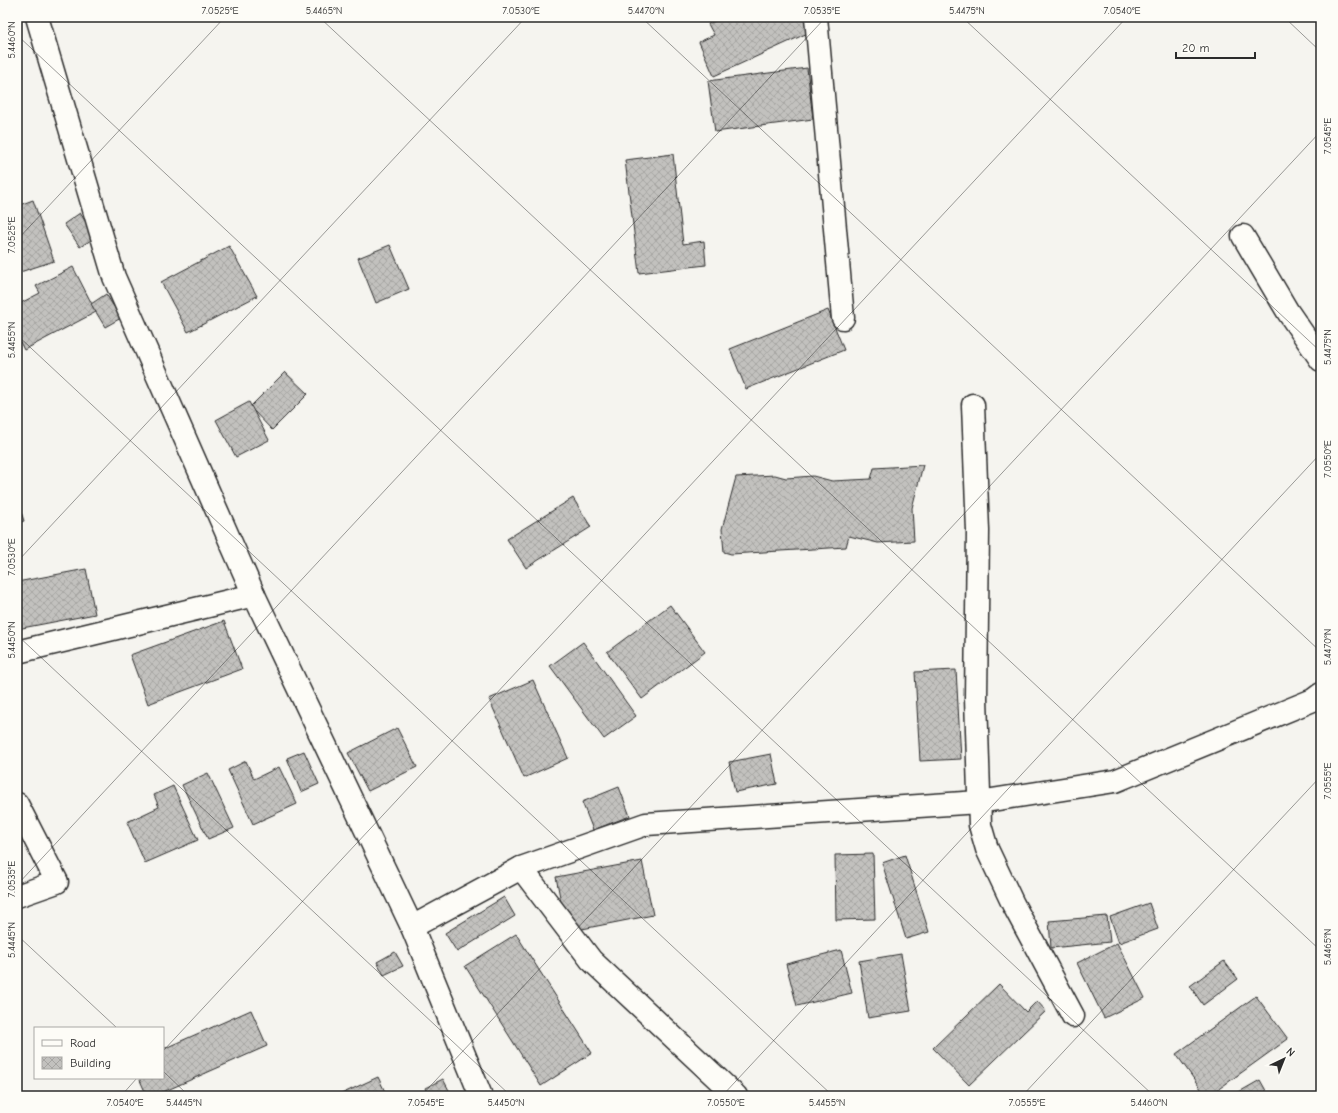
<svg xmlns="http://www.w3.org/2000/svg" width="1338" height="1113" font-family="'Comic Neue',sans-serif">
<defs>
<pattern id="building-cross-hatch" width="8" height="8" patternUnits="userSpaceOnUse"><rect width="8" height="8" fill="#c2c1be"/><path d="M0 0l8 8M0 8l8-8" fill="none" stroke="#a7a6a3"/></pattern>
</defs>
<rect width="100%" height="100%" fill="#f5f4ef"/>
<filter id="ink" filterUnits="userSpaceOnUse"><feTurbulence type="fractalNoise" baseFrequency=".025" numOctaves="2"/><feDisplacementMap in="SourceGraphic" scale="8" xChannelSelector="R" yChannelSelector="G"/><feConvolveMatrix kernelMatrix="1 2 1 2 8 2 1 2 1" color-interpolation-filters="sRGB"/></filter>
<g filter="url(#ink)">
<g fill="url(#building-cross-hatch)" stroke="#2b2b2b">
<path d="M723,17H803L810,32L714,76L699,42L714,35L708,24Z"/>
<path d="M807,68L813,119L715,132L708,81Z"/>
<path d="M673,154L683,244L704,241L706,265L639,273L625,160Z"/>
<path d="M33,200L54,261L17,273V206Z"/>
<path d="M80,213L96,237L80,247L64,224Z"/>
<path d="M390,245L409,289L376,303L358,258Z"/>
<path d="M229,246L257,296L188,332L161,282Z"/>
<path d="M73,267L96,312L24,350L17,336V305L40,293L36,286Z"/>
<path d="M106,294L121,318L105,327L91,304Z"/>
<path d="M828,310L844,350L746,389L730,349Z"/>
<path d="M285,372L308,394L272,430L250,407Z"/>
<path d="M249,402L269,440L236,457L216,420Z"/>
<path d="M923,465L912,508L914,541L878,543L849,536L846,547L731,554L724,552L722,529L736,477L775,475L786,478L813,476L832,481L871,479L874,468Z"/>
<path d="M573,498L591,527L526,568L507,539Z"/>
<path d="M17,499L24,521L17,523Z"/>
<path d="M86,569L95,614L17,629V582Z"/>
<path d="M670,605L705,652L642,699L607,652Z"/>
<path d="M224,621L242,669L148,704L130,655Z"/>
<path d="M583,642L636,716L604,739L550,666Z"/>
<path d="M956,670L961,759L920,761L915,672Z"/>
<path d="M533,680L568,758L524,778L489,699Z"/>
<path d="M397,728L417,767L368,791L348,753Z"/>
<path d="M304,751L319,784L301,792L287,758Z"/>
<path d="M771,754L777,784L735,792L729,762Z"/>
<path d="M246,761L254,779L279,767L297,804L253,824L228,770Z"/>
<path d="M208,773L234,828L208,839L182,785Z"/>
<path d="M173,786L198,840L145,863L127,822L159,807L154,795Z"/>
<path d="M619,787L630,816L593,830L582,802Z"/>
<path d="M873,854L875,919L836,920L835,855Z"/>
<path d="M905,855L929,932L906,939L882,863Z"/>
<path d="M642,861L653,915L567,932L556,877Z"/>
<path d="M504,897L515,916L457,952L445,933Z"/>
<path d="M1149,903L1158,929L1119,943L1110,917Z"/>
<path d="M1107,916L1110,942L1051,948L1049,921Z"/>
<path d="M516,934L592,1053L541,1086L465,966Z"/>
<path d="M1117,943L1145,998L1104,1018L1077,963Z"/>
<path d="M841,950L852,993L797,1006L786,964Z"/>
<path d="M395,952L403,966L384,975L377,962Z"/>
<path d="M901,954L911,1011L868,1018L859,961Z"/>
<path d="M1224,961L1238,979L1203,1005L1190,986Z"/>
<path d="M999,984L1026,1012L1037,1001L1046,1011L969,1085L933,1048Z"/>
<path d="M1256,996L1288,1039L1209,1096H1206L1176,1054Z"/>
<path d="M251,1010L267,1046L154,1096H147L139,1078H163V1049Z"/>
<path d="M378,1077L387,1096H337Z"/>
<path d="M443,1079L452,1096H428L425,1088Z"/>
<path d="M1260,1080L1269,1096H1232Z"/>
</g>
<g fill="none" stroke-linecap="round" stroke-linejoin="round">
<g stroke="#2b2b2b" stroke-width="25">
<g id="minor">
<path d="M37,17L114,277L254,595L412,927L481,1096"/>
<path d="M816,17L843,318"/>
<path d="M1243,236L1288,312L1321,360"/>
<path d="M973,405L978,531L976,698L980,825L987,849L1013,904L1073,1016"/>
<path d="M17,652L254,595"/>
<path d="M17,804L57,882L17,896"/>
<path d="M521,868L591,960L736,1096"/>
<path d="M412,927L521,868L646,824L979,802L1115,781L1313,700L1321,694"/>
</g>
</g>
<use href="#minor" stroke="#fdfcf7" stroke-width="22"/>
</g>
</g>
<path fill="none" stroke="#2b2b2b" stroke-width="1" stroke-opacity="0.45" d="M319,17L1321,951M641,17L1321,652M962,17L1321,352M1284,17L1321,52M17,35L1154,1096M17,240L225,17M17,335L833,1096M17,562L526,17M17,635L511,1096M17,885L826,17M17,935L117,1028M163,1051L1127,17M163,1071L189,1096M121,1096L137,1078M421,1096L1321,131M722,1096L1321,453M1022,1096L1321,776"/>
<rect width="1338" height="1113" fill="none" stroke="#fdfcf7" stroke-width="44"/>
<rect x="34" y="1027" width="130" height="52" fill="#fdfcf7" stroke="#a9a8a5"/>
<rect x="42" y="1040" width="20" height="6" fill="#fdfcf7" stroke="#a9a8a5"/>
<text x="70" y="1047" font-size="12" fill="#2b2b2b">Road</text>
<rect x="42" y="1057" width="20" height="12" fill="url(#building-cross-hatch)" stroke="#a9a8a5"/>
<text x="70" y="1067" font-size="12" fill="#2b2b2b">Building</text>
<g transform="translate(1284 1059) rotate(43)" stroke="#fdfcf7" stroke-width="3" paint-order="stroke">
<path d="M0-3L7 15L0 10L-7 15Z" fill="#2b2b2b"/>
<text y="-6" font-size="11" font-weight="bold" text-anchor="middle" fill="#2b2b2b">N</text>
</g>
<path d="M1176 52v6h79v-6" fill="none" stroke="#2b2b2b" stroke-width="2"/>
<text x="1182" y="52" font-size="12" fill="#2b2b2b" stroke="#fdfcf7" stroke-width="3" paint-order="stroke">20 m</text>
<rect x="22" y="22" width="1294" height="1069" fill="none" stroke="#2b2b2b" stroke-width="1.5"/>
<g font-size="10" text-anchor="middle" fill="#2b2b2b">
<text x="220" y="14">7.0525°E</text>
<text x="324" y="14">5.4465°N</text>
<text x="521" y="14">7.0530°E</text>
<text x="646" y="14">5.4470°N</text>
<text x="822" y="14">7.0535°E</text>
<text x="967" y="14">5.4475°N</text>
<text x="1122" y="14">7.0540°E</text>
<text transform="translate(11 40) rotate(-90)" y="4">5.4460°N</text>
<text transform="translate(1327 136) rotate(-90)" y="4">7.0545°E</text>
<text transform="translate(11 235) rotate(-90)" y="4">7.0525°E</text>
<text transform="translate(11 340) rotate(-90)" y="4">5.4455°N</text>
<text transform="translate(1327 347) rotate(-90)" y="4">5.4475°N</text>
<text transform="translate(1327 459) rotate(-90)" y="4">7.0550°E</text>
<text transform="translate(11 557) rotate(-90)" y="4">7.0530°E</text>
<text transform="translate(11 640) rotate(-90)" y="4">5.4450°N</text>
<text transform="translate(1327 647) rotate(-90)" y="4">5.4470°N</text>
<text transform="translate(1327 781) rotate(-90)" y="4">7.0555°E</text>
<text transform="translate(11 879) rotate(-90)" y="4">7.0535°E</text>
<text transform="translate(11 940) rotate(-90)" y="4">5.4445°N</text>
<text transform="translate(1327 947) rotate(-90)" y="4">5.4465°N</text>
<text x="125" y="1106">7.0540°E</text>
<text x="184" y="1106">5.4445°N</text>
<text x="426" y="1106">7.0545°E</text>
<text x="506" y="1106">5.4450°N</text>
<text x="726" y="1106">7.0550°E</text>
<text x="827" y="1106">5.4455°N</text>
<text x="1027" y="1106">7.0555°E</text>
<text x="1149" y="1106">5.4460°N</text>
</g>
</svg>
